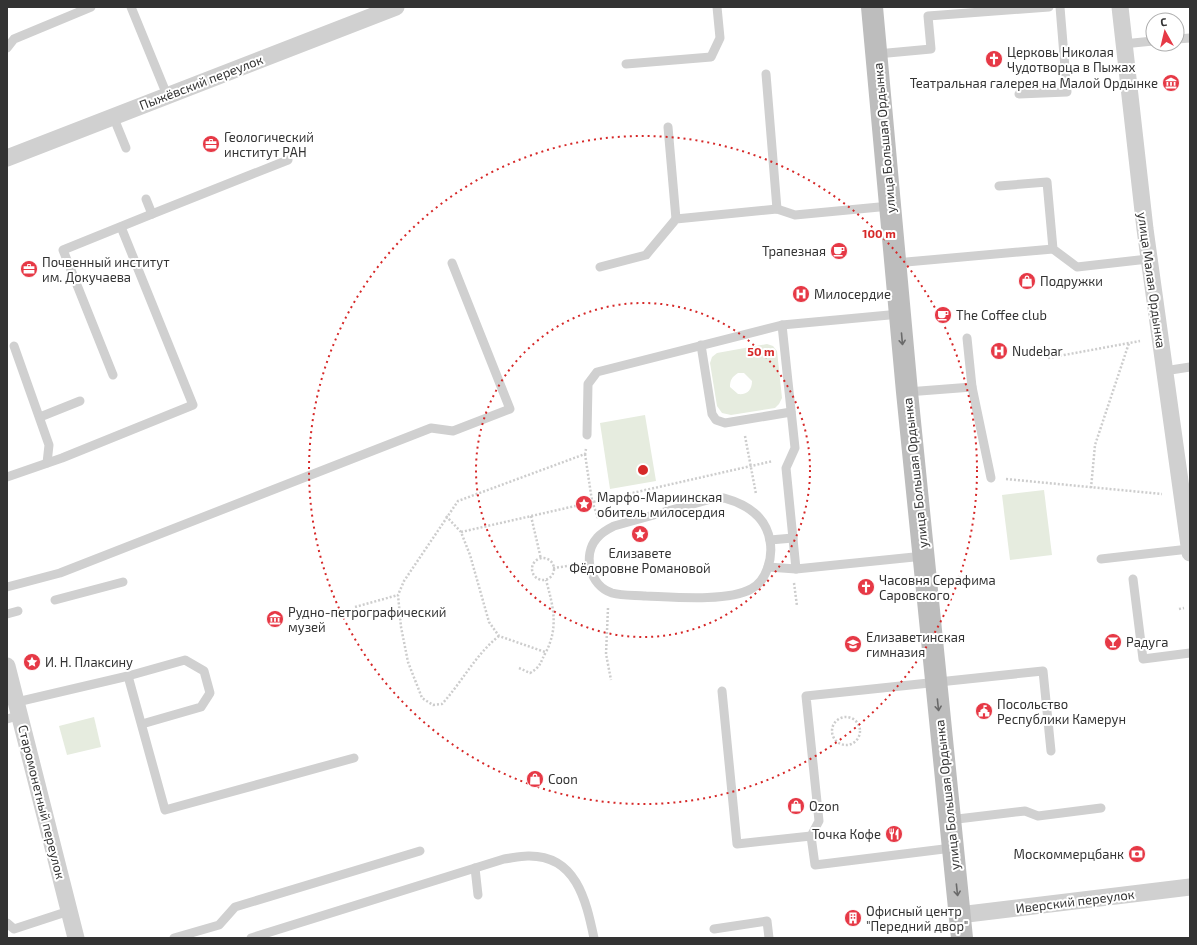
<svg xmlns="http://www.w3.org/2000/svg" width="1197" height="945" font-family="'Exo 2',sans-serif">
<rect width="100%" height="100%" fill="#fff"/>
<g fill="#e6ecdf" fill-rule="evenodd">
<path d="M767,344L773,346L777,351L782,398L779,404L775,408L731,415L722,413L717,406L710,363L712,357L717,353ZM738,373H744L752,381C752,390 747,395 738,394L730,387C730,380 732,377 738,373Z"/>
<path d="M645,415L656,481L610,489L600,423Z"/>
<path d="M1044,490L1052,555L1010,560L1002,495Z"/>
<path d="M94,717L101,747L67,755L59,726Z"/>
</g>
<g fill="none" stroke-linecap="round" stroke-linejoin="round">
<g stroke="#cdcdcd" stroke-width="2.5" stroke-dasharray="2 2" stroke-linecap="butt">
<path d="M1048,358L1140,341"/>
<path d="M745,436L756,494"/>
<path d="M585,454L592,501L598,518"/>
<path d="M1006,479L1162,494"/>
<path d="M1091,488L1095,445L1129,343"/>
<path d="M446,516L461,532L470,555L489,622L499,636L545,652"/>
<path d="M531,516L541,559"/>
<path d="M461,532L773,461"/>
<circle cx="543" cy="569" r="11"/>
<path d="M553,568L575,565"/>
<path d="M794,583L797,606"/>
<path d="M355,607L398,595"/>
<path d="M608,608L606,654L611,680"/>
<path d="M1179,609L1184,608"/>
<path d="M499,636C476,654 462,682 442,704L433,705L422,698L408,662L401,627L398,595L404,581L458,501L585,454L586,449"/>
<path d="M519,668L530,673C542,666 540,662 546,652C559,626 553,606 546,580"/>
<circle cx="846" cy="731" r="14"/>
</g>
<g stroke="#d0d0d0" stroke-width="9">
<path d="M131,7L167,95"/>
<path d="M1177,39L1190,38"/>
<path d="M1123,44L1153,41"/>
<path d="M7,48L14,39L91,7"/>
<path d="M877,54L931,49L928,16L1049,7"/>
<path d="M626,64L711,57L720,38L717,7"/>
<path d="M766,74L777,209"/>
<path d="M1019,94L1067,92L1060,7"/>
<path d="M113,116L126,148"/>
<path d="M668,127L676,219"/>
<path d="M999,186L1047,182L1053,249L1077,267L1148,259"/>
<path d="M152,214L288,160"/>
<path d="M895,263L1053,249"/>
<path d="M600,267L646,255L676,219L777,209L795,215L890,206"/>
<path d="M782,325L795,448L786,468L796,569L924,556"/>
<path d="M967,338L972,387"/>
<path d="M701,345L712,414L716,420L725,423L791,412"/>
<path d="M14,346L49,445L47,463"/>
<path d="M1164,371L1190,367"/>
<path d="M113,375L63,250L152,214L146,199"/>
<path d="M907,392L972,387L991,478"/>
<path d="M40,417L80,401"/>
<path d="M587,435L588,384L597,372L782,325L900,314"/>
<path d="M7,477L62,458L193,405L121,227"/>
<path d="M724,498C746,504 766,516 770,541C773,557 767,581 751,589C728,602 672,597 646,596C635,595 623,596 612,593C590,586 582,555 597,538C602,532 608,529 614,526L711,499Z"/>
<path d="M770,540L793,538"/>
<path d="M1101,559L1189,549"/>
<path d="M768,567L796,569"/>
<path d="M1133,579L1143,659L1190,653"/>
<path d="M7,587L60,573L431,428L453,431L510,409L452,263"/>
<path d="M55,600L123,582"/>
<path d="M7,614L18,611"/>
<path d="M128,676L185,660L204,671L210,693L201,707L142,724"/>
<path d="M722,691L737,844L811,836L819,821L806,696L1043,671L1051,751"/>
<path d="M17,702L128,676L165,810L354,758"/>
<path d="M7,719L21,715"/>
<path d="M949,820L1025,811L1038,816L1101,808"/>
<path d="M811,836L815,865L952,848"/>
<path d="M475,868L478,895"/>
<path d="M7,923L14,929L69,911"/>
<path d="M714,929L767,921L769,938"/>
<path d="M174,938L219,925L235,907L420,851"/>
<path d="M251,938L504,859C512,858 520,856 528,856C576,855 586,900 594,938"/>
</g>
<g stroke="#d0d0d0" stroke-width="17">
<path d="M1120,7L1145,229L1190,553"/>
<path d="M7,158L396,7"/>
<path d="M7,666L76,938"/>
<path d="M959,915L1190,887"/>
</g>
<path stroke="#bdbdbd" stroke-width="22" d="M872,7L907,392L962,938"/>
</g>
<defs><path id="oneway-shaft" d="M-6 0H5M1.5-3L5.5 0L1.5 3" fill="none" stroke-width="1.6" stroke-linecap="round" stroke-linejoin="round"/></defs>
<g stroke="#6a6a6a">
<use href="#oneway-shaft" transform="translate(902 339) rotate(85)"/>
<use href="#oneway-shaft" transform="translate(938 705) rotate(84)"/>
<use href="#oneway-shaft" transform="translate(957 890) rotate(84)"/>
</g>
<g fill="none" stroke="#d62828" stroke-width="2" stroke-dasharray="2 4">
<circle cx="643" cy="470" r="167"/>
<circle cx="643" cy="470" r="334"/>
</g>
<defs>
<g id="church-disc" transform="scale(0.9)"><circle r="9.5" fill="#e63946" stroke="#fff"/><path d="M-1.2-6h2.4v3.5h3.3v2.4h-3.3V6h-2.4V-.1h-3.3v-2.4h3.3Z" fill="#fff"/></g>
<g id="museum-disc" transform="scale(0.9)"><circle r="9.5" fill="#e63946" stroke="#fff"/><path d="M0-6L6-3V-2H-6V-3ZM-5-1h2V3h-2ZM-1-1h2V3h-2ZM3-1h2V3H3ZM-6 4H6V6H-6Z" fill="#fff"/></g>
<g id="office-disc" transform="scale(0.9)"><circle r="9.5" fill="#e63946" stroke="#fff"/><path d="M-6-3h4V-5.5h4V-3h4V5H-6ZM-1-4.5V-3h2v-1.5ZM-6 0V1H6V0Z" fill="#fff"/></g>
<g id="cafe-disc" transform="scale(0.9)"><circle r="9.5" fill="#e63946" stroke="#fff"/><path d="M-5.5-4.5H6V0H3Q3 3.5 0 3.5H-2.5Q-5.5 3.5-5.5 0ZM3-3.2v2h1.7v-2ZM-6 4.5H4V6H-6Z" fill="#fff"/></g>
<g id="shop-disc" transform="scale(0.9)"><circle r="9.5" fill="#e63946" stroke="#fff"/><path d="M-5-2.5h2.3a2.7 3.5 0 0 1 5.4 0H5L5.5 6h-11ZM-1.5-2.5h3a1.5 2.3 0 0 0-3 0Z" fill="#fff"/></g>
<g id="hospital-disc" transform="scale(0.9)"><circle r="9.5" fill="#e63946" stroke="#fff"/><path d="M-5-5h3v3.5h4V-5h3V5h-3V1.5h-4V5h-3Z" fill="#fff"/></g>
<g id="sight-disc" transform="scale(0.9)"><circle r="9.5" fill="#e63946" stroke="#fff"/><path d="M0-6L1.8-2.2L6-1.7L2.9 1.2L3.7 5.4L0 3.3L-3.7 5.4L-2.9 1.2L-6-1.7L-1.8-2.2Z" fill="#fff"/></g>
<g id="bar-disc" transform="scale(0.9)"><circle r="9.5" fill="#e63946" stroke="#fff"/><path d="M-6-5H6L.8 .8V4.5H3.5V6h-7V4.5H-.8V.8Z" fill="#fff"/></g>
<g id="school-disc" transform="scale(0.9)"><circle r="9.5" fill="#e63946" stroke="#fff"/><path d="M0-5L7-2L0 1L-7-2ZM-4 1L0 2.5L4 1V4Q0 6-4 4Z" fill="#fff"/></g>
<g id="civic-disc" transform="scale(0.9)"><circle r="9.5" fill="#e63946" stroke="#fff"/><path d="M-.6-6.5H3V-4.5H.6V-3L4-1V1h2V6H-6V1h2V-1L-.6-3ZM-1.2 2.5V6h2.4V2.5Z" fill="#fff"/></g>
<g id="restaurant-disc" transform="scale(0.9)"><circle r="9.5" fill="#e63946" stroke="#fff"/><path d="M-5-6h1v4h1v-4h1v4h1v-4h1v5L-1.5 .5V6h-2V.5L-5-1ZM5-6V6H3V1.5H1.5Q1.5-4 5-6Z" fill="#fff"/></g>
<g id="bank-disc" transform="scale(0.9)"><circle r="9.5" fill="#e63946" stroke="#fff"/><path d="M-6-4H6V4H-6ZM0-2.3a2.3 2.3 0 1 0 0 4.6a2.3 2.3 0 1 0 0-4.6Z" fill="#fff"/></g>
<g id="building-disc" transform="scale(0.9)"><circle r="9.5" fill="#e63946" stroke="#fff"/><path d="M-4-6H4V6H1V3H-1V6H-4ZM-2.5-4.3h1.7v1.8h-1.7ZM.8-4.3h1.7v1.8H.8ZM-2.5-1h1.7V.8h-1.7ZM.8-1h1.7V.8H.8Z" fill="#fff"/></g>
</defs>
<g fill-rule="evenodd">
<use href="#church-disc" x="994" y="59"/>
<use href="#museum-disc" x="1171" y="83"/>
<use href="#office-disc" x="211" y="144"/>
<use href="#cafe-disc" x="839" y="251"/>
<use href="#office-disc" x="29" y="269"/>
<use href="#shop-disc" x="1027" y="281"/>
<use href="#hospital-disc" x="801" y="294"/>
<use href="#cafe-disc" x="943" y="315"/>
<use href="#hospital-disc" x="999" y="351"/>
<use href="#sight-disc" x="584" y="504"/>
<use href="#sight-disc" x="640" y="534"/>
<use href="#church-disc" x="866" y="587"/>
<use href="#museum-disc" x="275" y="619"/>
<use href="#bar-disc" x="1113" y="642"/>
<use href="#school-disc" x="853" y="644"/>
<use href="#sight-disc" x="32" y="662"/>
<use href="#civic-disc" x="984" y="711"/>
<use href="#shop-disc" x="535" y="779"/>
<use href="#shop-disc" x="796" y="806"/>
<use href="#restaurant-disc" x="894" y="834"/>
<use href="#bank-disc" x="1137" y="854"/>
<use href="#building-disc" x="853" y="918"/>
</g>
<g text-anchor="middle" stroke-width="4" stroke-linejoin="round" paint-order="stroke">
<g font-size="13" fill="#333" stroke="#fff" text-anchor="start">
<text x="1007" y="57">Церковь Николая<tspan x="1007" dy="15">Чудотворца в Пыжах</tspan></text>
<text x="1158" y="88" text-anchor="end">Театральная галерея на Малой Ордынке</text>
<text x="224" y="142">Геологический<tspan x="224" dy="15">институт РАН</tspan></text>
<text x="826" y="256" text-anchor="end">Трапезная</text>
<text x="42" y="267">Почвенный институт<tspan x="42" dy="15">им. Докучаева</tspan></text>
<text x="1040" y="286">Подружки</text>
<text x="814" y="299">Милосердие</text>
<text x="956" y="320">The Coffee club</text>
<text x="1012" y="356">Nudebar</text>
<text x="597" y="502">Марфо-Мариинская<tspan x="597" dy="15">обитель милосердия</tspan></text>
<text x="640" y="558" text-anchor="middle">Елизавете<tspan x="640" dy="15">Фёдоровне Романовой</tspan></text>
<text x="879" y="585">Часовня Серафима<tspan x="879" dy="15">Саровского</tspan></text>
<text x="288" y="617">Рудно-петрографический<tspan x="288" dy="15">музей</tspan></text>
<text x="866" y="642">Елизаветинская<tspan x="866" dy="15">гимназия</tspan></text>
<text x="1126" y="647">Радуга</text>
<text x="45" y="667">И. Н. Плаксину</text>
<text x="997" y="709">Посольство<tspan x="997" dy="15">Республики Камерун</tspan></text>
<text x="548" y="784">Coon</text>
<text x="809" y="811">Ozon</text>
<text x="881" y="839" text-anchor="end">Точка Кофе</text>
<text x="1124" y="859" text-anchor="end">Москоммерцбанк</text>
<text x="866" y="916">Офисный центр<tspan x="866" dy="15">"Передний двор"</tspan></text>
</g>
<g font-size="13" fill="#333" stroke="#fff">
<text transform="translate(201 82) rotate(-21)" y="5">Пыжёвский переулок</text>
<text transform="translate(884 138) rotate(-95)" y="5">улица Большая Ордынка</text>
<text transform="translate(1152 280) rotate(82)" y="5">улица Малая Ордынка</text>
<text transform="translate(915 473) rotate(-96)" y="5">улица Большая Ордынка</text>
<text transform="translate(947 795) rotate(-96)" y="5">улица Большая Ордынка</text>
<text transform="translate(42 802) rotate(76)" y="5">Старомонетный переулок</text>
<text transform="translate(1075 901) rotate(-7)" y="5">Иверский переулок</text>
</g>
</g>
<circle cx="643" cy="470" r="6" fill="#d62828" stroke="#fff" stroke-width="2"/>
<g font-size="12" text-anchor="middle" font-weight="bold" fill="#d62828" stroke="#fff" stroke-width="4" stroke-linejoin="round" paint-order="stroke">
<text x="879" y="238">100 m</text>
<text x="761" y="356">50 m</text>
</g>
<rect width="1197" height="945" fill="none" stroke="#333333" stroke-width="16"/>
<g transform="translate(1165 32) rotate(352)"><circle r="19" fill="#ffffff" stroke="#adadad"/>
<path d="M0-3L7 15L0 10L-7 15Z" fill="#e63946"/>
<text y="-6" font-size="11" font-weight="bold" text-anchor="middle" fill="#333333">С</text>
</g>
</svg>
